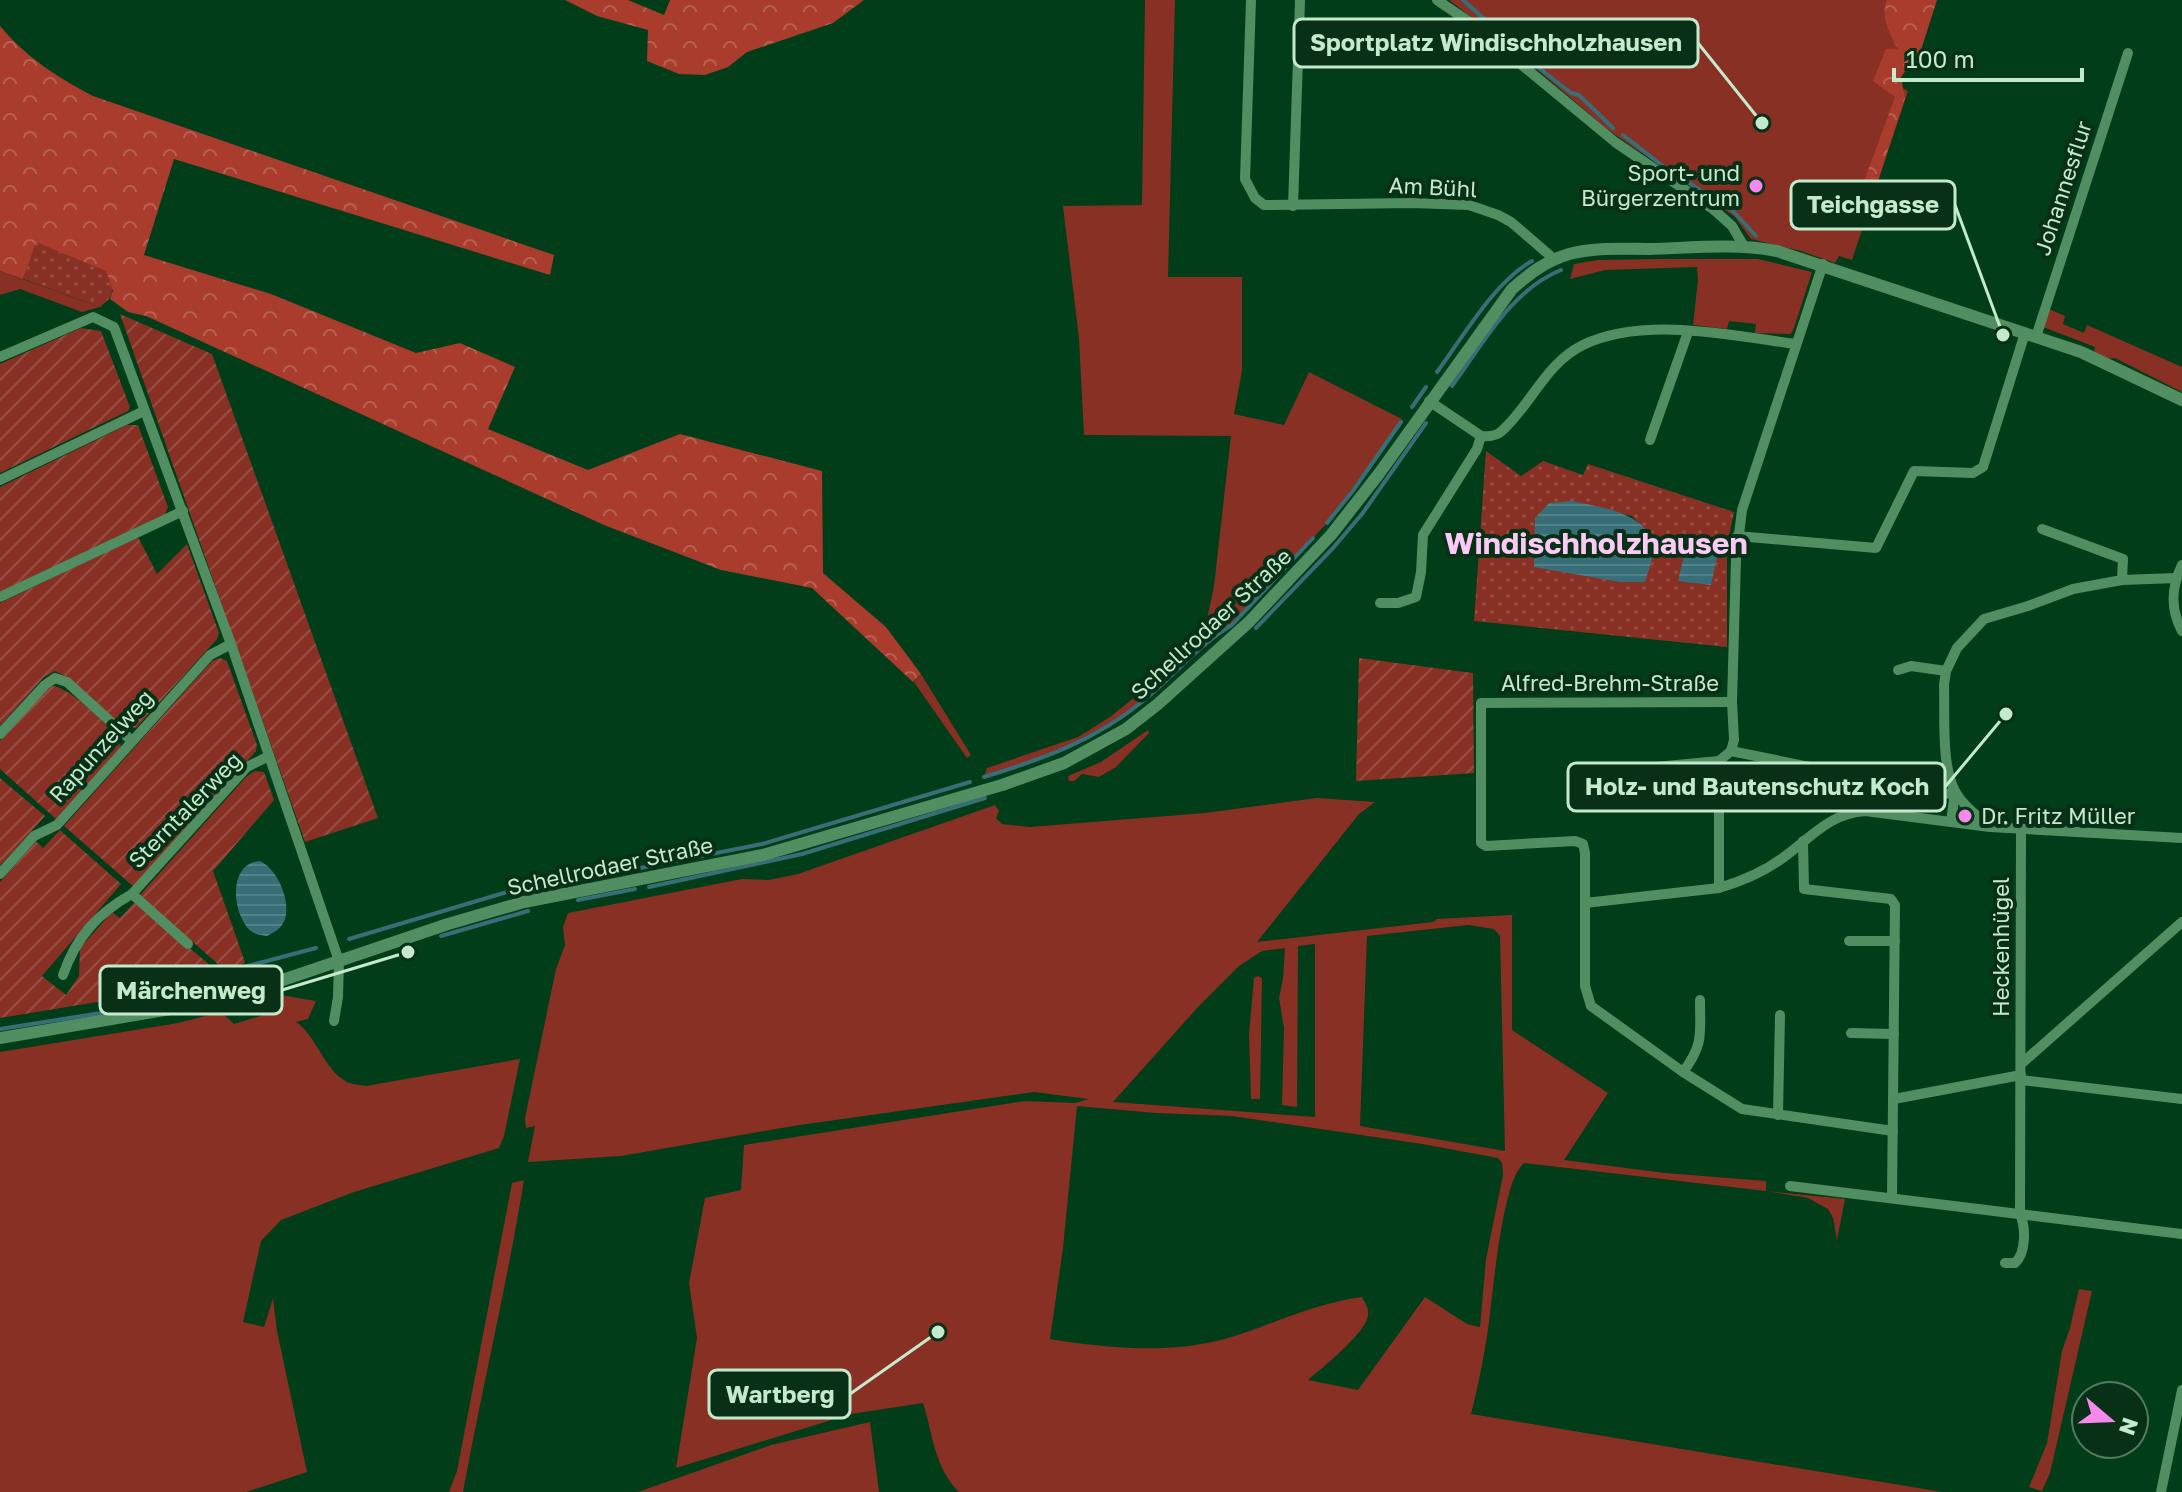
<svg xmlns="http://www.w3.org/2000/svg" width="2182" height="1492" font-family="'Golos Text',sans-serif">
<defs>
<pattern id="forest-crowns" width="20" height="18" patternUnits="userSpaceOnUse" patternTransform="scale(2)"><rect width="20" height="18" fill="#a93c2c"/><path d="M2 6a3 3 0 1 1 6 0M12 15a3 3 0 1 1 6 0" fill="none" stroke="#b76253"/></pattern>
<pattern id="park-dots" width="8" height="8" patternUnits="userSpaceOnUse" patternTransform="scale(2)"><rect width="8" height="8" fill="#873023"/><path d="M2 2h.1M6 6h.1" fill="none" stroke="#964e42" stroke-width="1.8" stroke-linecap="round"/></pattern>
<pattern id="garden-furrows" width="10" height="10" patternUnits="userSpaceOnUse" patternTransform="scale(2)"><rect width="10" height="10" fill="#873023"/><path d="M-1 1l2-2M0 10L10 0M9 11l2-2" fill="none" stroke="#964e42"/></pattern>
<pattern id="water-rules" width="6" height="5" patternUnits="userSpaceOnUse" patternTransform="scale(2)"><rect width="6" height="5" fill="#386e77"/><path d="M0 2.5h6" fill="none" stroke="#538389"/></pattern>
</defs>
<rect width="100%" height="100%" fill="#003d18"/>
<g fill="#873023" fill-rule="evenodd">
<path d="M1145,0H1175L1168,277H1242V371L1234,414L1284,425L1309,372L1402,419L1327,523L1231,624C1197,644 1171,677 1141,701C1093,739 1041,758 984,776L987,768L1078,737L1110,717L1151,684L1190,644L1207,619L1214,586L1231,436L1084,435L1079,338L1063,206L1142,205Z"/>
<path d="M1449,0H1886C1881,19 1889,33 1899,50L1876,74L1908,91L1852,260L1839,256L1835,263L1801,251L1751,239L1735,217L1607,129L1513,49Z"/>
<path d="M1661,259H1758L1812,272L1794,328L1791,334L1755,333L1756,324L1729,321L1727,329L1693,325L1698,280L1697,267L1605,270L1570,279L1574,264L1598,260Z"/>
<path d="M0,271L100,307L82,312L20,289L0,295Z"/>
<path d="M2049,309L2065,316L2063,324L2084,333L2087,325L2182,367V392L2115,358L2107,359L2094,353L2095,347L2043,327Z"/>
<path d="M921,674L971,755L967,758L914,682Z"/>
<path d="M1148,730L1149,733L1116,767L1099,777L1082,774L1074,781H1069L1068,776L1101,762Z"/>
<path d="M1317,798L1375,802L1359,814L1257,942L1433,922L1437,919L1512,915V1030L1608,1093L1564,1160L1665,1173L1766,1181V1191L1845,1199L1837,1240L1833,1218L1828,1209L1808,1198L1766,1191L1524,1163C1501,1182 1493,1297 1488,1329C1484,1358 1478,1386 1471,1414L1942,1492H959C934,1467 933,1434 923,1403L851,1414L676,1468L697,1338L689,1283L705,1198L741,1190L744,1145L1025,1101L1075,1103L1089,1099L1034,1092L793,1126L621,1156L528,1162L535,1126L526,1128L525,1118L556,969L565,945L563,927L568,913L742,879L769,880L798,874L995,805L999,811L996,818L1002,824L1030,827L1205,813ZM1468,925L1494,929L1500,936L1505,1151L1360,1126L1367,936ZM1315,944V1117L1113,1102L1198,1007L1239,966L1262,951L1285,948L1283,979L1279,998L1284,1028L1282,1105L1297,1107L1298,946ZM1077,1106L1156,1113L1232,1116L1422,1144L1498,1158L1502,1163L1503,1175L1486,1259L1480,1327L1467,1324L1425,1297L1358,1390L1308,1380C1322,1368 1367,1332 1368,1315C1369,1308 1365,1303 1362,1297C1313,1303 1268,1327 1221,1340C1165,1354 1107,1348 1050,1339L1063,1248Z"/>
<path d="M1258,976L1262,978L1260,1099H1251L1249,1034L1254,978Z"/>
<path d="M280,995L316,1001L308,1019L296,1022C318,1037 323,1069 347,1082C352,1084 360,1085 366,1086L520,1059L504,1136L499,1148L354,1192L281,1220L261,1241L243,1322L264,1327L273,1298L277,1331L307,1472L246,1492H0V1052L178,1023L221,1012L234,1024L267,1014Z"/>
<path d="M524,1180C507,1285 482,1388 463,1492H449L457,1471L512,1183Z"/>
<path d="M2079,1289L2092,1291L2050,1473L2042,1491L2029,1487L2047,1443L2062,1351L2070,1328Z"/>
<path d="M870,1422L879,1492H638L771,1445Z"/>
</g>
<g fill="url(#forest-crowns)">
<path d="M565,0H628L664,15L670,0H864L833,23L747,52L728,67L705,75L679,74L647,61L648,30L597,16Z"/>
<path d="M1886,0H1937L1921,50L1901,77L1905,98L1870,205L1859,195L1895,97L1873,81L1886,49H1898C1889,33 1881,19 1886,0Z"/>
<path d="M0,26C27,58 57,77 93,96L554,255L550,275L174,159L144,255L271,294L416,353L460,343L515,367L488,429L588,470L680,434L822,471L823,573L886,627L921,674L913,682L812,588L721,570L604,525L146,316L128,312L110,299L113,290L37,243L23,279L0,271Z"/>
</g>
<g fill="url(#park-dots)" fill-rule="evenodd">
<path d="M36,242L106,271C113,289 117,294 100,307L23,279Z"/>
<path d="M1486,451L1521,476L1543,461L1583,475L1588,464L1734,512L1727,546V647L1474,621ZM1571,501L1632,516L1657,543L1534,567Z"/>
</g>
<g fill="url(#garden-furrows)">
<path d="M120,314L212,354L378,818L305,842Z"/>
<path d="M81,328L101,331L130,407L128,411L0,473V364Z"/>
<path d="M127,425H138L168,507L165,514L0,592V487Z"/>
<path d="M138,537L157,574L187,544L219,633L217,639L136,728L123,727L67,677L55,671L44,677L0,726V603Z"/>
<path d="M220,658L227,661L257,745L256,751L134,887L64,826L212,661Z"/>
<path d="M1359,658L1473,673L1474,773L1356,781Z"/>
<path d="M53,686C68,686 120,733 121,747L56,819L0,769V741L47,689Z"/>
<path d="M255,771L264,772L274,800L213,871L245,962L229,974L140,895L247,776Z"/>
<path d="M0,778L45,816L0,866Z"/>
<path d="M60,830L121,884L42,976L66,995L79,976L80,948L112,912L120,918L135,902L223,976L158,992L0,1018V882L36,841L43,848Z"/>
</g>
<g fill="url(#water-rules)">
<path d="M1572,501C1607,509 1636,510 1657,543L1645,582H1620L1534,567L1535,518L1549,503Z"/>
<path d="M1686,546L1718,552L1711,585L1678,581Z"/>
<path d="M260,861C277,869 291,900 285,919C282,928 275,932 267,936C266,936 255,934 254,933C232,920 226,863 260,861Z"/>
</g>
<g fill="none" stroke-linecap="round" stroke-linejoin="round">
<g stroke="#386e77" stroke-width="4">
<path d="M1463,0L1544,72L1571,93L1579,95L1613,128"/>
<path d="M1623,135L1664,167L1733,211L1756,236"/>
<path d="M1437,372C1463,337 1494,282 1532,261"/>
<path d="M1452,386C1483,344 1511,290 1561,270"/>
<path d="M1412,407L1426,387"/>
<path d="M1327,523L1352,492L1401,422"/>
<path d="M1256,628L1333,548L1362,514L1426,423"/>
<path d="M984,777C1043,759 1096,740 1143,701C1173,677 1199,644 1232,625L1313,538"/>
<path d="M649,887L802,854L985,798"/>
<path d="M578,900L635,889"/>
<path d="M441,936L528,911"/>
<path d="M349,939L527,886L554,885L762,844L970,782"/>
<path d="M244,967L316,948"/>
<path d="M0,1029L120,1010L218,989"/>
</g>
<g stroke="#518e61" stroke-width="10">
<path d="M1251,0L1245,179L1255,198L1264,205L1412,203L1469,205L1498,215L1511,222L1554,259"/>
<path d="M1437,0L1471,23L1615,142L1713,209L1732,226L1745,248"/>
<path d="M1293,206L1300,0"/>
<path d="M2036,337L2128,53"/>
<path d="M0,357L93,317L114,327L231,644L339,961L338,997L334,1021"/>
<path d="M1429,401L1481,436C1489,437 1497,436 1503,430C1532,403 1546,363 1583,345C1643,316 1731,335 1795,344"/>
<path d="M1650,440L1688,332"/>
<path d="M0,480L144,411"/>
<path d="M2042,529L2123,559L2122,580"/>
<path d="M1737,536L1876,548L1914,471L1973,473L1983,467L2025,333"/>
<path d="M2182,565C2171,588 2170,609 2182,631"/>
<path d="M2176,578L2122,580L2073,589L2028,606L1984,619L1957,648L1946,671L1944,685C1945,715 1941,765 1955,791C1963,806 1978,816 1990,827L2182,838"/>
<path d="M0,597L183,511"/>
<path d="M1380,603H1398L1416,597L1421,572L1423,535L1477,449L1481,436"/>
<path d="M1898,670L1911,666L1946,671"/>
<path d="M1732,702L1481,703V843L1486,846L1575,841L1583,844L1585,853V986L1591,1006L1683,1072L1742,1109L1893,1131"/>
<path d="M0,734L45,685L55,678L67,682L132,741"/>
<path d="M1731,751L1734,740L1732,702L1736,559L1742,510L1823,264"/>
<path d="M1613,771L1719,761"/>
<path d="M1803,841L1804,889L1891,899L1895,905L1892,1198"/>
<path d="M0,874L34,836L57,825L210,655L231,644"/>
<path d="M1719,888V761L1731,751L1928,791L1945,794L1955,792L1951,822"/>
<path d="M132,894L188,944"/>
<path d="M1585,903L1719,888C1743,881 1769,869 1788,854C1813,835 1832,813 1865,811L1990,827"/>
<path d="M1849,941H1895"/>
<path d="M63,975C76,937 98,913 132,894L247,767L269,756"/>
<path d="M1851,1033L1894,1034"/>
<path d="M2021,1064L2182,922"/>
<path d="M1683,1072C1704,1044 1700,1034 1700,1000"/>
<path d="M2021,1080L2182,1099"/>
<path d="M1894,1099L2021,1075"/>
<path d="M1778,1115L1780,1015"/>
<path d="M1790,1186L2182,1234"/>
<path d="M2005,1263H2015C2026,1253 2026,1228 2020,1214L2021,830"/>
<path d="M2161,1492L2182,1390"/>
</g>
<path stroke="#518e61" stroke-width="12" d="M0,1038L194,1005L265,986L448,924L524,902L763,855L1002,785L1064,763L1126,729L1158,704L1249,622L1297,571L1331,535L1378,475L1512,289C1530,273 1546,261 1569,254C1594,247 1622,249 1648,249C1690,248 1736,243 1777,251L2081,352L2182,400"/>
</g>
<g fill="#f788ec" stroke="#083016" stroke-width="3">
<circle cx="1756" cy="186" r="8"/>
<circle cx="1965" cy="816" r="8"/>
</g>
<g text-anchor="middle" stroke-width="8" stroke-linejoin="round" paint-order="stroke">
<g font-size="22" fill="#c5e9cc" stroke="#083016" text-anchor="end">
<text x="1740" y="181">Sport- und<tspan x="1740" dy="25">Bürgerzentrum</tspan></text>
<text x="1981" y="824" text-anchor="start">Dr. Fritz Müller</text>
</g>
<g font-size="22" fill="#c5e9cc" stroke="#083016">
<text transform="translate(1433 187) rotate(3)" y="8">Am Bühl</text>
<text transform="translate(2063 188) rotate(-72)" y="8">Johannesflur</text>
<text transform="translate(1211 624) rotate(-43)" y="8">Schellrodaer Straße</text>
<text x="1610" y="691">Alfred-Brehm-Straße</text>
<text transform="translate(101 746) rotate(-48)" y="8">Rapunzelweg</text>
<text transform="translate(185 810) rotate(-46)" y="8">Sterntalerweg</text>
<text transform="translate(610 866) rotate(-12)" y="8">Schellrodaer Straße</text>
<text transform="translate(2001 947) rotate(-90)" y="8">Heckenhügel</text>
</g>
<g font-size="30" font-weight="bold" fill="#fccaf5" stroke="#083016">
<text x="1596" y="554">Windischholzhausen</text>
</g>
</g>
<path fill="none" stroke="#c5e9cc" stroke-width="3" d="M1762 123L1698 43M2003 335L1955 205M2006 714L1945 787M408 952L282 990M938 1332L850 1394"/>
<g fill="#c5e9cc" stroke="#083016" stroke-width="3">
<circle cx="1762" cy="123" r="8"/>
<circle cx="2003" cy="335" r="8"/>
<circle cx="2006" cy="714" r="8"/>
<circle cx="408" cy="952" r="8"/>
<circle cx="938" cy="1332" r="8"/>
</g>
<g fill="#083016" stroke="#c5e9cc" stroke-width="3">
<rect x="1294" y="19" width="404" height="48" rx="8"/>
<rect x="1791" y="181" width="164" height="48" rx="8"/>
<rect x="1568" y="763" width="377" height="48" rx="8"/>
<rect x="100" y="966" width="182" height="48" rx="8"/>
<rect x="709" y="1370" width="141" height="48" rx="8"/>
</g>
<g font-size="24" text-anchor="middle" font-weight="bold" fill="#c5e9cc">
<text x="1496" y="51">Sportplatz Windischholzhausen</text>
<text x="1873" y="213">Teichgasse</text>
<text x="1757" y="795">Holz- und Bautenschutz Koch</text>
<text x="191" y="999">Märchenweg</text>
<text x="780" y="1403">Wartberg</text>
</g>
<g transform="translate(2110 1420) rotate(109)"><circle r="38" fill="#083016" stroke="#547a5f" stroke-width="2"/>
<path d="M0-6L14 30L0 20L-14 30Z" fill="#f788ec"/>
<text y="-12" font-size="22" font-weight="bold" text-anchor="middle" fill="#c5e9cc">N</text>
</g>
<path d="M1894 68v12h188v-12" fill="none" stroke="#c5e9cc" stroke-width="4"/>
<text x="1906" y="68" font-size="24" fill="#c5e9cc" stroke="#083016" stroke-width="6" paint-order="stroke">100 m</text>
</svg>
